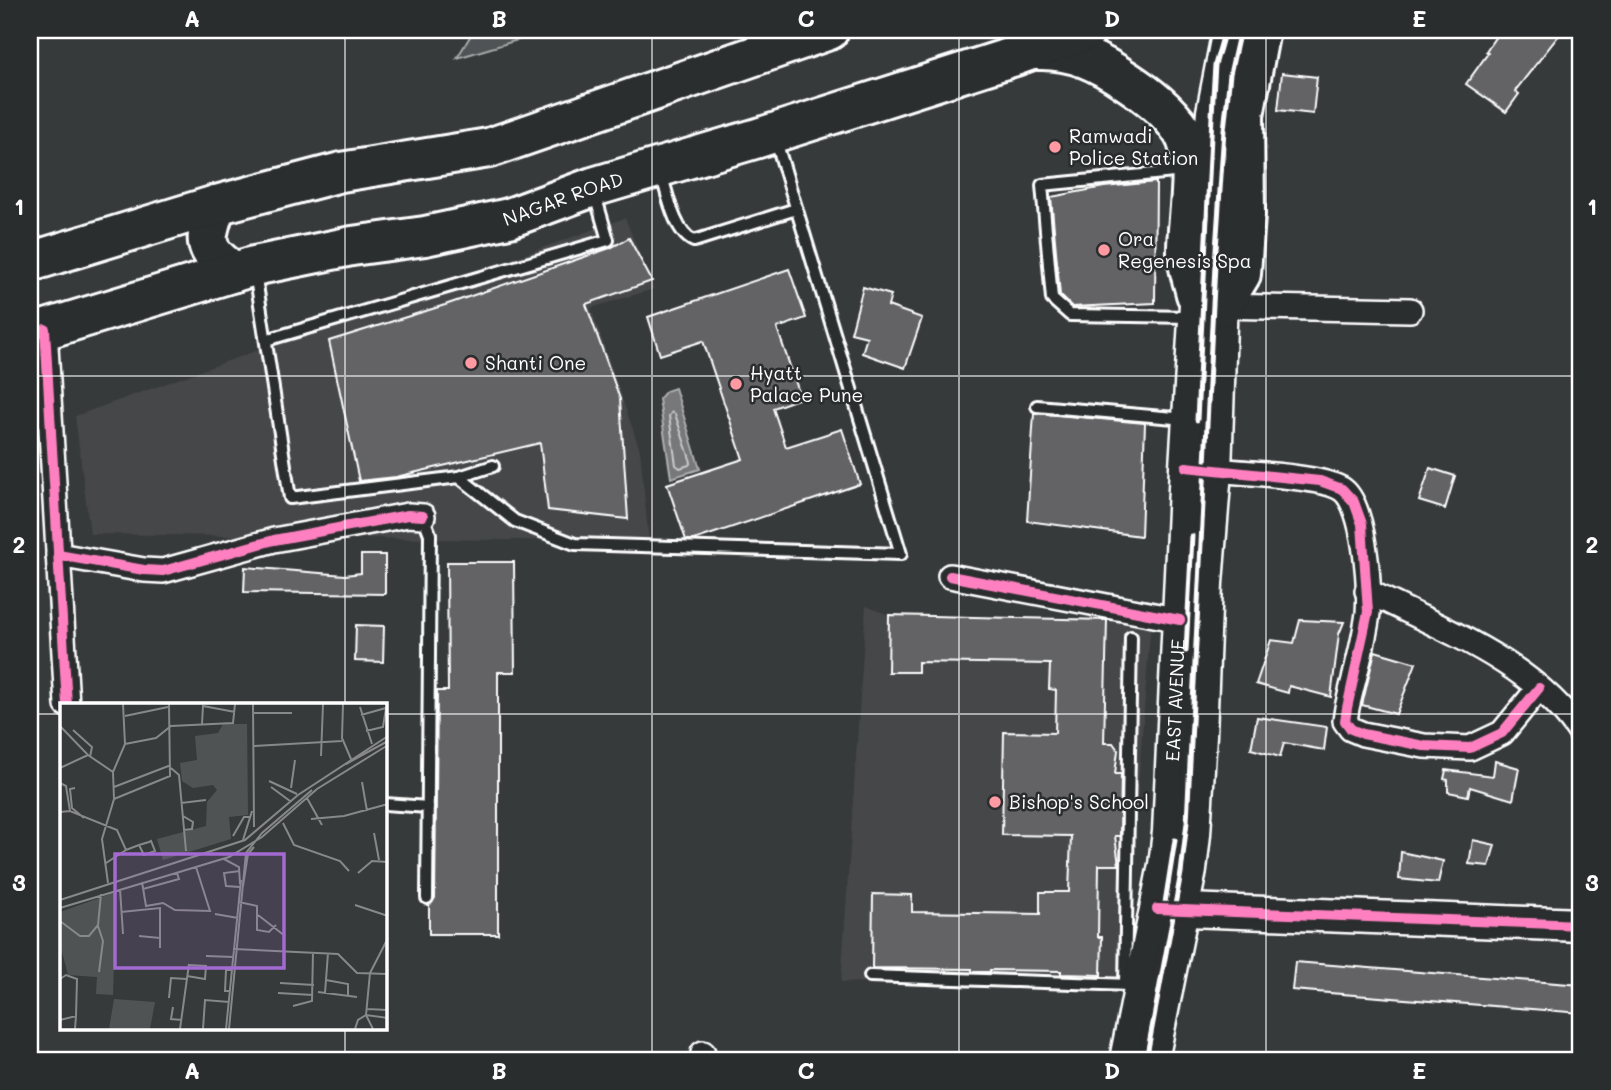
<svg xmlns="http://www.w3.org/2000/svg" width="1611" height="1090" font-family="Mali,sans-serif">
<rect width="100%" height="100%" fill="#373a3b"/>
<filter id="ink" filterUnits="userSpaceOnUse"><feTurbulence type="fractalNoise" baseFrequency=".0143" numOctaves="2"/><feDisplacementMap in="SourceGraphic" scale="14" xChannelSelector="R" yChannelSelector="G"/><feConvolveMatrix kernelMatrix="1 2 1 2 8 2 1 2 1" color-interpolation-filters="sRGB"/></filter>
<g filter="url(#ink)">
<g fill="#444748">
<path d="M625,218L654,289L591,308L640,450L649,542L90,534L75,416Z"/>
<path d="M866,606L889,615L1151,621L1122,991L841,982Z"/>
</g>
<path fill="#505354" stroke="#a8a9aa" stroke-width="2" d="M474,30H552L457,58Z"/>
<path fill="#767879" stroke="#adaeaf" stroke-width="2" d="M675,388L700,469L671,478L659,399L666,391Z"/>
<g fill="none" stroke-linecap="round" stroke-linejoin="round">
<path stroke="#c8c9c9" stroke-width="2" d="M672,412L675,414L691,462L689,465L680,468L676,465L669,416Z"/>
</g>
<g fill="#636465" stroke="#fff" stroke-width="2">
<path d="M1500,30H1563L1515,91L1519,94L1506,112L1466,84L1488,53L1486,51Z"/>
<path d="M1282,73L1317,77L1313,114L1278,110Z"/>
<path d="M1156,182L1155,303L1072,307L1060,295L1051,197L1104,187Z"/>
<path d="M629,238L652,281L586,304L620,399L628,519L548,510L540,443L396,477L359,481L329,341L445,305L610,248Z"/>
<path d="M789,269L806,318L777,328L801,398L773,408L786,447L842,429L860,484L694,540H686L667,484L743,459L703,341L660,355L648,317Z"/>
<path d="M863,287L891,295L888,306L922,318L905,368L862,353L867,337L851,333Z"/>
<path d="M1034,413L1145,423L1141,536L1027,521Z"/>
<path d="M1430,468L1455,476L1445,509L1419,501Z"/>
<path d="M361,555H385V594L244,592L245,567L345,575L361,573Z"/>
<path d="M447,562H514L515,672H498V934H429V905L435,898L437,691H448Z"/>
<path d="M889,615L1107,620L1104,743H1113L1118,750L1115,774H1121L1120,836H1115L1119,865H1099L1098,937H1102L1101,975L1061,974V971L990,970V972H972V969L872,968L873,894L912,895V912L1040,914V892H1069L1071,836L1002,835L1004,732L1055,733L1056,690L1049,689L1050,664L918,662V672H888Z"/>
<path d="M1300,620L1344,622L1339,634L1331,697L1289,686L1288,693L1256,684L1271,640L1294,643Z"/>
<path d="M356,625L384,626L383,662L355,661Z"/>
<path d="M1375,651L1416,663L1396,714L1362,705Z"/>
<path d="M1257,717L1327,727L1324,750L1284,743L1280,757L1251,749Z"/>
<path d="M1495,761L1519,768L1513,800L1470,787L1468,796L1448,792V780L1444,779L1446,770L1493,776Z"/>
<path d="M1473,840L1495,845L1489,866L1469,864Z"/>
<path d="M1401,852L1443,861L1438,883L1399,879Z"/>
<path d="M1295,962L1581,985V1013L1292,990Z"/>
</g>
<g fill="none" stroke-linecap="round" stroke-linejoin="round">
<g stroke="#fff" stroke-width="16">
<g id="lane">
<path d="M1184,171L1042,185L1052,299L1070,315L1192,317"/>
<path d="M661,173C667,192 674,233 694,241L796,209"/>
<path d="M255,272L290,498L459,477L515,521L575,544L901,554L776,141"/>
<path d="M266,340L608,240L595,195"/>
<path d="M1037,406L1186,419"/>
<path d="M459,477L493,466"/>
<path d="M423,516L430,534L427,898"/>
<path d="M385,804L428,807"/>
<path d="M870,976L1131,985"/>
<path d="M1125,985L1131,637"/>
</g>
</g>
<g stroke="#fff" stroke-width="28">
<g id="street">
<path d="M1213,306L1410,310"/>
<path d="M45,329L67,705"/>
<path d="M1200,469C1228,472 1324,475 1343,490C1365,507 1370,586 1368,613C1364,645 1354,677 1347,708L1345,721L1351,729L1363,734L1424,746L1470,748L1502,733L1539,688"/>
<path d="M58,555L144,570L163,571L274,540L408,515L423,516"/>
<path d="M950,576L1180,620"/>
<path d="M1367,591C1440,628 1536,664 1581,734"/>
<path d="M702,1060L703,1053"/>
</g>
</g>
<g stroke="#fff" stroke-width="37">
<g id="secondary">
<path d="M1206,196L1213,112L1229,30"/>
<path d="M1161,909L1581,925"/>
<path id="s1" d="M1126,1060L1165,865L1169,832L1186,467L1198,272"/>
<path d="M1152,1060L1190,870L1194,834L1200,735L1206,583L1215,471L1222,267L1228,178"/>
</g>
</g>
<g stroke="#fff" stroke-width="44">
<g id="highway">
<path d="M1038,50C1073,49 1099,62 1127,81C1148,95 1168,110 1182,131C1201,159 1186,220 1187,253C1187,266 1193,281 1196,294"/>
<path d="M216,205C204,240 201,249 234,272"/>
<path d="M30,262L216,205L341,172L489,148L829,30"/>
<path d="M1221,307L1241,274L1245,215L1244,115L1260,30"/>
<path id="s2" d="M30,334L254,266L352,246L425,236L509,218L593,187L758,138L1015,56L1087,30"/>
</g>
</g>
<use href="#lane" stroke="#2a2d2e" stroke-width="10"/>
<use href="#street" stroke="#2a2d2e" stroke-width="23"/>
<use href="#secondary" stroke="#2a2d2e" stroke-width="32"/>
<use href="#highway" stroke="#2a2d2e" stroke-width="38"/>
<g stroke="#fff" stroke-width="5">
<path d="M1197,420L1213,96L1215,65L1225,30"/>
<path d="M1186,651L1192,536"/>
<path d="M1164,909L1175,840"/>
<path d="M1146,1060L1181,873L1187,822L1215,265L1224,130L1230,74L1240,30"/>
</g>
<g stroke="#2a2d2e" stroke-width="15">
<g id="cycleway">
<path d="M45,329L67,705"/>
<path d="M1186,467L1320,481L1342,489L1354,502L1362,524L1368,612L1347,708L1345,721L1351,729L1363,734L1424,746L1470,748L1502,733L1539,688"/>
<path d="M58,555L144,570L163,571L274,540L408,515L423,516"/>
<path d="M950,576L1180,620"/>
<path d="M1157,909L1581,925"/>
</g>
</g>
<use href="#cycleway" stroke="#ff80c0" stroke-width="10"/>
</g>
</g>
<path fill="none" stroke="#fff" stroke-width="2" stroke-opacity="0.55" d="M345,30V705M652,30V1060M959,30V1060M1266,30V1060M30,376H1581M30,714H61M385,714H1581M345,1029V1060"/>
<g fill="#ff9aa2" stroke="#2a2d2e" stroke-width="2.5">
<circle cx="1055" cy="147" r="7"/>
<circle cx="1104" cy="250" r="7"/>
<circle cx="471" cy="363" r="7"/>
<circle cx="736" cy="384" r="7"/>
<circle cx="995" cy="802" r="7"/>
</g>
<g text-anchor="middle" stroke-width="5" stroke-linejoin="round" paint-order="stroke">
<g font-size="19" fill="#fff" stroke="#2a2d2e" text-anchor="start">
<text x="1069" y="143">Ramwadi<tspan x="1069" dy="22">Police Station</tspan></text>
<text x="1118" y="246">Ora<tspan x="1118" dy="22">Regenesis Spa</tspan></text>
<text x="485" y="370">Shanti One</text>
<text x="750" y="380">Hyatt<tspan x="750" dy="22">Palace Pune</tspan></text>
<text x="1009" y="809">Bishop's School</text>
</g>
<g font-size="19" fill="#fff" stroke="#2a2d2e">
<text dy="7" stroke="none"><textPath href="#s2" startOffset="551">NAGAR ROAD</textPath></text>
<text dy="7" stroke="none"><textPath href="#s1" startOffset="364">EAST AVENUE</textPath></text>
</g>
</g>
<g transform="translate(60 703)">
<rect width="327" height="327" fill="#373a3b"/>
<path d="M163,21H187L188,112L169,114L171,136L103,157L97,136L146,123L147,99L157,87L153,82L133,85L122,78L120,60L137,57L135,33L158,30ZM56,189L53,292L36,291L37,274L8,272L0,241V209ZM54,296L95,299L90,326H49Z" fill="#505354"/>
<path fill="none" stroke="#878989" stroke-width="2" d="M193,1L194,124M283,1L282,35L291,56M300,4L312,41M194,10H232M301,12L326,5L323,24L306,28M65,13L108,4M142,21L143,3L175,9M0,23L28,52L53,69M13,27L32,44L30,54M65,41L96,35L111,23L173,20L175,1M194,43L282,38M261,53L263,1M286,61L328,38M0,65L28,52M111,65L119,72L126,148M209,78L237,91M302,79L307,108M0,80L6,83L10,108M54,84L111,62M211,84L230,98M15,85L10,86L12,105L24,115M231,85L235,57M247,95L262,122M54,96L110,73L109,1M121,100L146,97M0,109L10,108L57,127L66,147L79,142L89,139L91,138L95,148L84,152L79,142M123,113L133,119L132,126L124,127M251,116L284,113L328,101M223,120L234,142L280,158L289,168M314,130L319,157M173,133L184,114H190M183,137L192,108M164,156L179,164L180,181M46,160L66,147M180,168L164,170L166,183L180,184M298,170L312,158L328,159M82,179L86,203L103,200L115,207L150,208L136,164M48,180L42,136L54,96L53,69L65,41L63,1M183,183L188,151L194,144M60,186L63,231M83,186L119,176L117,170M0,197L185,137L238,92L328,33M179,199L197,203V227L209,229L216,222M295,202L328,213M0,205L169,154L202,134L257,86L328,42M61,209L100,205V245M155,211L178,215M198,212L225,233M0,218L20,233H29L38,222L41,191M38,223L43,238L39,269M79,233L100,235M173,246L278,251L297,270L328,271M146,253L174,254M127,273L145,276L146,263L129,262M0,276L6,272L17,276L16,313M266,277L288,281V292M220,280L254,282M169,288H165L166,267H172M258,289L297,294M218,290L253,292M265,290L268,250M109,295L111,275L127,276M233,303L252,298L253,249M113,304L111,316L122,317M307,306L328,307M0,317L16,313L15,326M120,326L129,261M143,326L145,297L169,299M166,326L181,177M169,326L186,150L202,130L252,87M295,326L298,317L306,312L328,315M313,326L306,312L310,270L328,235"/>
<path fill="#a36bd2" fill-opacity="0.15" stroke="#a36bd2" stroke-width="3.5" d="M55,151H224V265H55Z"/>
<rect width="327" height="327" fill="none" stroke="#fff" stroke-width="3.5"/>
</g>
<rect width="1611" height="1090" fill="none" stroke="#2a2d2e" stroke-width="77"/>
<rect x="38" y="38" width="1534" height="1014" fill="none" stroke="#fff" stroke-width="2.5"/>
<g font-size="23" text-anchor="middle" font-weight="bold" fill="#fff">
<text x="192" y="27">A</text>
<text x="499" y="27">B</text>
<text x="806" y="27">C</text>
<text x="1112" y="27">D</text>
<text x="1419" y="27">E</text>
<text x="19" y="215">1</text>
<text x="1592" y="215">1</text>
<text x="19" y="553">2</text>
<text x="1592" y="553">2</text>
<text x="19" y="891">3</text>
<text x="1592" y="891">3</text>
<text x="192" y="1079">A</text>
<text x="499" y="1079">B</text>
<text x="806" y="1079">C</text>
<text x="1112" y="1079">D</text>
<text x="1419" y="1079">E</text>
</g>
</svg>
